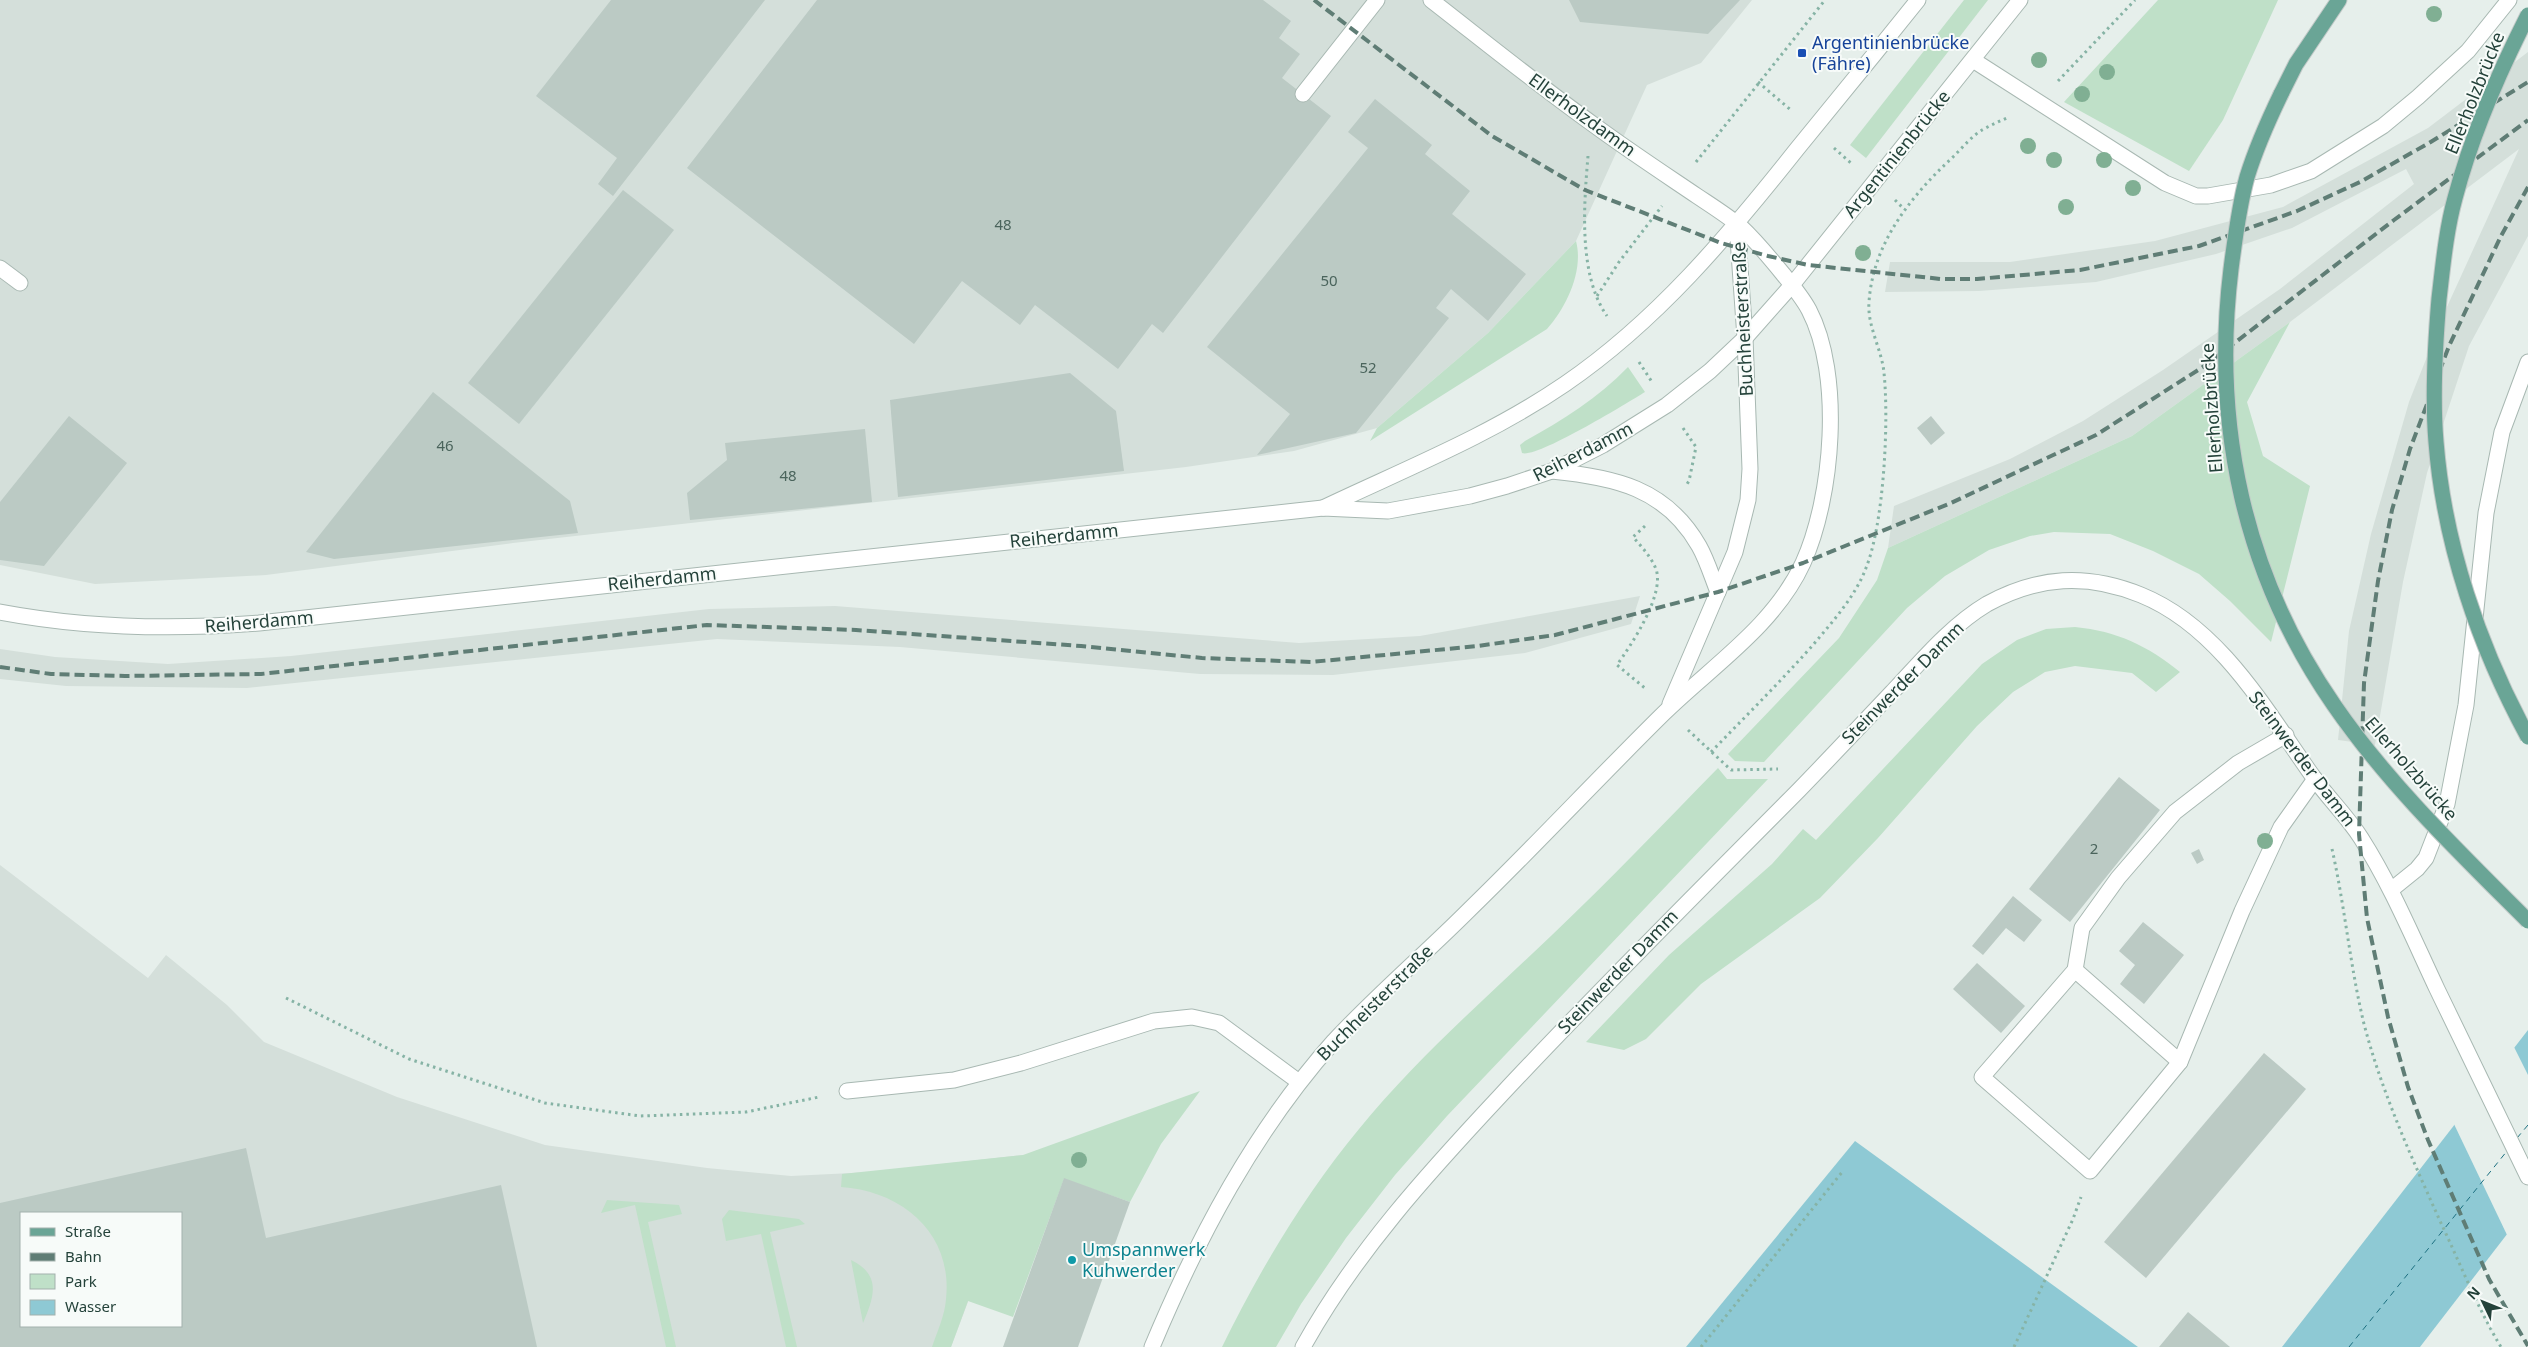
<svg xmlns="http://www.w3.org/2000/svg" width="2528" height="1347" font-family="'Noto Sans',sans-serif">
<rect width="100%" height="100%" fill="#e6efeb"/>
<g fill="#d4dfda" fill-rule="evenodd">
<path d="M0,0H1752L1701,63L1647,85L1576,241L1488,333L1377,428L1294,451L1186,467L513,543L266,575L95,584L0,565Z"/>
<path d="M2528,52V236L2469,346L2427,473L2403,582L2375,745L2338,740L2349,631L2371,534L2409,402L2446,309L2519,149L2290,322L2132,436L1888,548L1894,506L2010,459L2083,421L2163,370L2280,289L2414,184L2406,169L2292,228L2216,254L2096,282L1979,291L1885,292L1890,262H2010L2155,241L2283,207L2428,128Z"/>
<path d="M1640,596L1631,624L1525,653L1333,675L1200,674L900,647L717,639L247,688L66,686L0,679V649L55,657L168,664L291,656L709,609L835,606L1299,643L1420,636Z"/>
<path d="M0,865L148,978L166,955L227,1005L264,1042L397,1097L545,1145L707,1168L791,1176L872,1172L1023,1155L951,1347H0ZM21,1213H181V1326H21Z"/>
</g>
<g fill="#bfe0c8">
<path d="M1964,0H1988L1866,158L1850,145Z"/>
<path d="M2158,0H2278L2223,120L2189,171L2064,102Z"/>
<path d="M1576,241C1584,271 1566,308 1547,329L1370,441L1377,428L1488,333Z"/>
<path d="M2290,322L2247,402L2263,456L2310,486L2271,642L2230,601L2199,574L2153,551L2110,534L2054,532L2030,536L1989,550L1945,576L1907,608L1764,762L1735,761L1728,754L1839,638L1877,580L1888,548L2132,436Z"/>
<path d="M1628,367L1645,392C1627,403 1536,459 1522,453L1520,445L1525,441C1563,420 1598,398 1628,367Z"/>
<path d="M2075,627C2117,631 2148,646 2180,672L2156,692L2132,673L2075,666L2045,672L2013,692L1977,726L1878,838L1820,898L1701,984L1646,1039L1624,1050L1586,1042L1669,955L1772,864L1803,829L1816,840L1982,664L2017,640L2046,629Z"/>
<path d="M1718,768L1727,779H1768L1447,1116L1395,1175L1346,1238L1301,1304L1276,1347H1222C1259,1271 1305,1194 1359,1129C1417,1058 1486,998 1552,935C1609,881 1663,824 1718,768Z"/>
<path d="M1200,1091L1161,1144L1130,1202L1064,1179L1013,1317L968,1301L951,1347H932C937,1332 945,1315 946,1299C953,1233 902,1191 841,1187L842,1174L1023,1155Z"/>
<path d="M607,1200L679,1205L682,1214L648,1222L676,1347H666L635,1205L601,1213Z"/>
<path d="M729,1210L799,1219L805,1224L770,1232L797,1347H786L761,1234L726,1241L722,1219Z"/>
<path d="M851,1260C882,1275 874,1297 863,1323Z"/>
</g>
<g fill="#8ec9d4">
<path d="M2528,1030V1207L2420,1347H2282Z"/>
<path d="M1855,1141L2138,1347H1686Z"/>
</g>
<path fill="#e6efeb" d="M2513,1045L2528,1075V1211L2508,1237L2453,1122Z"/>
<g fill="none" stroke-linecap="round" stroke-linejoin="round">
<g stroke="#1c6f80" stroke-width="1" stroke-dasharray="6 5" stroke-linecap="butt">
<path d="M2517,1138L2528,1125"/>
<path d="M2349,1347L2507,1151"/>
</g>
</g>
<g fill="#bbcac4" fill-rule="evenodd">
<path d="M611,0H765L613,196L598,184L617,158L536,96Z"/>
<path d="M817,0H1263L1291,21L1279,38L1300,54L1282,78L1331,116L1163,333L1152,324L1118,369L1035,305L1020,325L962,281L914,344L687,168Z"/>
<path d="M1569,0H1740L1708,34L1580,22Z"/>
<path d="M1375,99L1432,145L1425,154L1470,191L1452,214L1526,274L1488,321L1451,289L1436,308L1449,318L1356,433L1257,455L1290,414L1207,347L1368,148L1348,132Z"/>
<path d="M623,190L674,230L519,424L468,383Z"/>
<path d="M1070,373L1116,411L1124,471L898,497L890,400Z"/>
<path d="M433,392L570,501L578,533L334,559L306,552Z"/>
<path d="M69,416L127,463L44,566L0,560V502Z"/>
<path d="M1931,416L1945,433L1931,445L1917,428Z"/>
<path d="M865,429L872,502L690,520L687,493L727,460L725,443Z"/>
<path d="M2119,777L2160,810L2070,922L2029,889Z"/>
<path d="M2199,849L2204,860L2197,864L2191,853Z"/>
<path d="M2013,896L2042,920L2024,942L2006,928L1983,955L1972,946Z"/>
<path d="M2143,922L2184,955L2144,1004L2120,984L2135,965L2119,951Z"/>
<path d="M1977,963L2025,1006L2001,1033L1953,989Z"/>
<path d="M2264,1053L2306,1089L2146,1278L2104,1242Z"/>
<path d="M246,1148L266,1238L501,1185L537,1347H0V1203ZM21,1213H181V1326H21Z"/>
<path d="M1064,1178L1130,1202L1078,1347H1003Z"/>
<path d="M2188,1312L2230,1347H2159Z"/>
</g>
<g fill="none" stroke-linecap="round" stroke-linejoin="round">
<g stroke="#a8b8b2" stroke-width="17">
<g id="service">
<path d="M1973,60L2165,183L2196,196H2208L2271,185L2311,171L2383,126L2418,97L2468,51L2509,0"/>
<path d="M1303,94L1377,0"/>
<path d="M0,268L20,283"/>
<path d="M2286,735L2238,763L2175,812L2118,878L2082,928L2075,970L1982,1077L2090,1171L2180,1062L2242,911L2281,827L2315,779"/>
<path d="M2391,890L2417,869L2426,858L2447,804L2466,705L2486,513L2502,432L2528,362"/>
<path d="M2075,970L2180,1062"/>
<path d="M847,1091L954,1080L1021,1063L1154,1021L1192,1017L1219,1023L1299,1082"/>
</g>
</g>
<g stroke="#a8b8b2" stroke-width="17">
<g id="minor">
<path d="M1552,471C1614,477 1666,488 1699,546C1707,560 1712,577 1718,592"/>
<path d="M1670,704L1735,552L1748,500L1750,469L1745,338L1737,224"/>
<path d="M1152,1347C1198,1237 1254,1131 1334,1041C1377,995 1425,954 1469,910C1535,846 1598,778 1664,713C1712,666 1774,626 1803,563C1833,497 1843,375 1809,310C1802,297 1792,285 1783,274C1770,258 1756,241 1741,227C1728,216 1712,206 1697,196C1663,173 1628,150 1594,125C1538,85 1485,42 1431,0"/>
<path d="M1303,1347C1355,1253 1428,1173 1501,1095C1598,991 1699,891 1799,790C1832,756 1864,722 1897,687C1924,658 1952,625 1987,604C2038,576 2087,573 2141,595C2220,627 2267,712 2314,778C2328,798 2347,816 2361,838C2391,885 2413,938 2437,989C2467,1052 2498,1114 2528,1177"/>
</g>
</g>
<g stroke="#a8b8b2" stroke-width="17">
<g id="tertiary">
<path d="M1323,508C1405,469 1489,436 1565,384C1657,321 1728,236 1797,149C1838,99 1878,50 1918,0"/>
<path d="M0,612C85,628 172,630 259,623L1323,508L1388,511L1470,496L1507,486L1552,471L1603,445L1667,405L1710,371L1745,338L1792,285L2020,0"/>
</g>
</g>
<g stroke="#c2cac8" stroke-width="17">
<path id="primary" d="M2281,94L2296,64L2339,0"/>
</g>
<g stroke="#86b3a5" stroke-width="3" stroke-dasharray="2.5 4" stroke-linecap="butt">
<path d="M2058,81L2135,0"/>
<path d="M1758,82L1792,111"/>
<path d="M1834,148L1852,164"/>
<path d="M1588,156C1584,204 1578,275 1607,316"/>
<path d="M1696,162L1825,0"/>
<path d="M1895,200L1904,209"/>
<path d="M1597,296L1619,262L1662,206"/>
<path d="M1639,362L1652,382"/>
<path d="M1683,428L1696,447L1689,481L1685,487"/>
<path d="M1645,526L1633,537C1642,547 1651,557 1656,569C1665,595 1631,645 1617,665L1646,689"/>
<path d="M1688,730L1731,770L1778,769"/>
<path d="M1711,752C1745,717 1780,682 1813,645C1833,621 1855,597 1866,568C1884,523 1889,421 1884,373C1882,350 1867,326 1869,302C1873,242 1912,195 1954,156C1963,147 1972,136 1982,130C1991,125 2000,121 2009,117"/>
<path d="M2332,849C2345,907 2350,966 2364,1024C2382,1093 2411,1156 2440,1221C2460,1263 2477,1307 2501,1347"/>
<path d="M286,998L409,1059L545,1103L640,1116L746,1112L819,1097"/>
<path d="M1701,1347L1843,1171"/>
<path d="M2014,1347L2073,1219L2081,1197"/>
</g>
<use href="#service" stroke="#fff" stroke-width="15"/>
<use href="#minor" stroke="#fff" stroke-width="15"/>
<use href="#tertiary" stroke="#fff" stroke-width="15"/>
<use href="#primary" stroke="#6aa596" stroke-width="15"/>
<g stroke="#5f7d75" stroke-width="4" stroke-dasharray="10 5" stroke-linecap="butt">
<path d="M1314,0L1492,136L1585,190L1721,243L1768,256L1808,265L1941,279H1977L2080,270L2199,246L2297,211L2360,182L2429,143L2528,82"/>
<path d="M2528,187L2501,236L2449,346L2410,449L2392,510L2378,581L2364,683L2359,834L2367,918L2388,1017L2408,1087L2428,1140L2489,1279L2528,1346"/>
<path d="M0,667L51,674L125,676L261,674L707,625L856,630L1081,646L1202,658L1311,662L1478,646L1555,635L1718,592L1803,563L1951,503L2096,435L2206,365L2394,220L2528,120"/>
</g>
<g stroke="#c2cac8" stroke-width="17" stroke-linecap="butt">
<g id="primary-bridge">
<path d="M2528,15C2498,74 2472,134 2455,198C2446,231 2443,265 2439,299C2435,346 2432,395 2436,442C2444,544 2479,647 2528,737"/>
<path d="M2281,94C2268,121 2256,148 2247,177C2239,206 2235,238 2231,269C2212,425 2244,575 2334,705C2389,785 2460,853 2528,921"/>
</g>
</g>
<use href="#primary-bridge" stroke="#6aa596" stroke-width="15"/>
</g>
<g fill="#80af93">
<circle cx="2434" cy="14" r="8"/>
<circle cx="2039" cy="60" r="8"/>
<circle cx="2107" cy="72" r="8"/>
<circle cx="2082" cy="94" r="8"/>
<circle cx="2028" cy="146" r="8"/>
<circle cx="2054" cy="160" r="8"/>
<circle cx="2104" cy="160" r="8"/>
<circle cx="2133" cy="188" r="8"/>
<circle cx="2066" cy="207" r="8"/>
<circle cx="1863" cy="253" r="8"/>
<circle cx="2265" cy="841" r="8"/>
<circle cx="1079" cy="1160" r="8"/>
</g>
<rect fill="#1a4fb4" stroke="#f7fbf9" stroke-width="2" x="1797" y="48" width="10" height="10" rx="2.5"/>
<circle fill="#0f9aa8" stroke="#f7fbf9" stroke-width="2" cx="1072" cy="1260" r="5"/>
<g text-anchor="middle" stroke-width="4" stroke-linejoin="round" paint-order="stroke">
<g font-size="15" fill="#4a645c">
<text x="1003" y="230">48</text>
<text x="1329" y="286">50</text>
<text x="1368" y="373">52</text>
<text x="445" y="451">46</text>
<text x="788" y="481">48</text>
<text x="2094" y="854">2</text>
</g>
<g font-size="18" fill="#164399" stroke="#f7fbf9" text-anchor="start">
<text x="1812" y="49">Argentinienbrücke<tspan x="1812" dy="21">(Fähre)</tspan></text>
</g>
<g font-size="18" fill="#24423a" stroke="#f7fbf9">
<text transform="translate(2475 93) rotate(-68)" y="6">Ellerholzbrücke</text>
<text transform="translate(1582 115) rotate(36)" y="6">Ellerholzdamm</text>
<text transform="translate(1897 154) rotate(-51)" y="6">Argentinienbrücke</text>
<text transform="translate(1743 319) rotate(-93)" y="6">Buchheisterstraße</text>
<text transform="translate(2212 408) rotate(-94)" y="6">Ellerholzbrücke</text>
<text transform="translate(1583 452) rotate(-27)" y="6">Reiherdamm</text>
<text transform="translate(1064 536) rotate(-6)" y="6">Reiherdamm</text>
<text transform="translate(662 579) rotate(-6)" y="6">Reiherdamm</text>
<text transform="translate(259 622) rotate(-5)" y="6">Reiherdamm</text>
<text transform="translate(1903 683) rotate(-45)" y="6">Steinwerder Damm</text>
<text transform="translate(2302 759) rotate(53)" y="6">Steinwerder Damm</text>
<text transform="translate(2411 769) rotate(49)" y="6">Ellerholzbrücke</text>
<text transform="translate(1618 972) rotate(-46)" y="6">Steinwerder Damm</text>
<text transform="translate(1375 1003) rotate(-45)" y="6">Buchheisterstraße</text>
</g>
<g font-size="18" fill="#0d838f" stroke="#f7fbf9" text-anchor="start">
<text x="1082" y="1256">Umspannwerk<tspan x="1082" dy="21">Kuhwerder</tspan></text>
</g>
</g>
<rect x="20" y="1212" width="162" height="115" fill="#f7fbf9" stroke="#a3b1ad"/>
<rect x="30" y="1228" width="25" height="8" fill="#6aa596" stroke="#a3b1ad"/>
<text x="65" y="1237" font-size="15" fill="#24423a">Straße</text>
<rect x="30" y="1253" width="25" height="8" fill="#5f7d75" stroke="#a3b1ad"/>
<text x="65" y="1262" font-size="15" fill="#24423a">Bahn</text>
<rect x="30" y="1274" width="25" height="15" fill="#bfe0c8" stroke="#a3b1ad"/>
<text x="65" y="1287" font-size="15" fill="#24423a">Park</text>
<rect x="30" y="1300" width="25" height="15" fill="#8ec9d4" stroke="#a3b1ad"/>
<text x="65" y="1312" font-size="15" fill="#24423a">Wasser</text>
<g transform="translate(2483 1302) rotate(313)" stroke="#f7fbf9" stroke-width="4" paint-order="stroke">
<path d="M0-4L9 19L0 12L-9 19Z" fill="#24423a"/>
<text y="-8" font-size="14" font-weight="bold" text-anchor="middle" fill="#24423a">N</text>
</g>
</svg>
